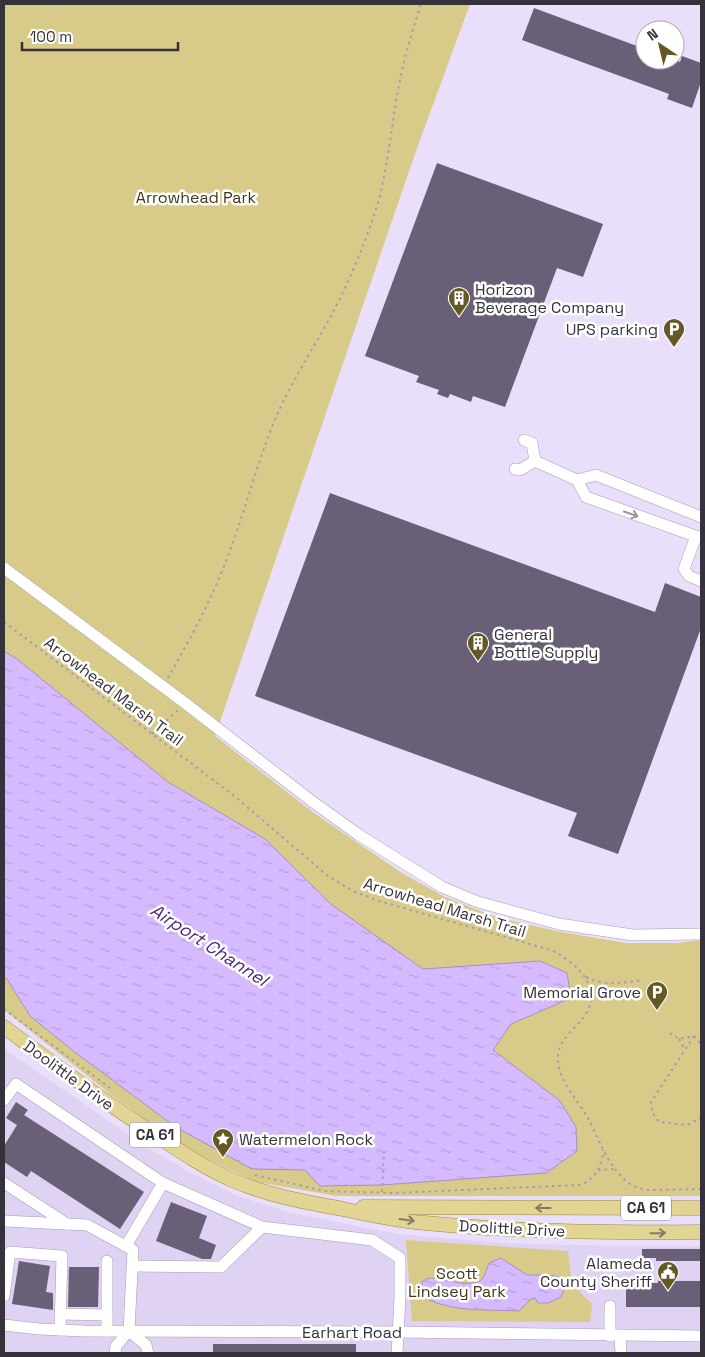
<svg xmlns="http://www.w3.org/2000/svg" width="705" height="1357" font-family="'Space Grotesk',sans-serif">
<defs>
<pattern id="water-ripples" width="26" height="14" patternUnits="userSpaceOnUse" patternTransform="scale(1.25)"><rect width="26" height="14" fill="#d5baff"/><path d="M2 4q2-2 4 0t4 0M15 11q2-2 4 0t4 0" fill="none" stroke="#b7a0db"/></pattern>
</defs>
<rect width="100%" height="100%" fill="#e9dffb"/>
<path fill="#dfd2f3" d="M4,1049L150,1149L193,1174L238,1196L291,1213L397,1234L502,1243L613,1246H701V1353H4Z"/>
<g fill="#d8ca89">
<path d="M4,4H470L416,151L215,736L314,813L402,873L443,896L496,917L561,932L626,943H678L701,940V1196H336L257,1182L193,1153L113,1096L4,1010Z"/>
<path d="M406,1240L568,1251L572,1284L592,1304L590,1322L412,1321Z"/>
</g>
<g fill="url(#water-ripples)" stroke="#a591c4">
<path d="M4,651L17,659L168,782L265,839L332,905L423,969L540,961L567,973L571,998L511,1024L493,1050L560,1101L576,1127L577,1151L546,1173L382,1185L320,1186L305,1170L252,1169L177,1128L76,1053L30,1016L7,979L4,977Z"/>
<path d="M501,1258L527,1275H550L559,1277L565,1286L561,1297L548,1303H538L535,1298L531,1299L519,1311C484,1309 455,1313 422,1297L419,1291L423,1281L429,1278C442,1278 475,1290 483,1278C486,1274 487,1267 489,1263Z"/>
</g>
<g fill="#696077">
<path d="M534,8L645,49V60H676L680,62L682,56L701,63V82L692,108L667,99L669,94L522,40Z"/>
<path d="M437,163L603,224L583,277L557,268L505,407L473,396L471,402L450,394L448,398L437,394L439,390L416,382L419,376L365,356Z"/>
<path d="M330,493L655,612L665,583L701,597V628L618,854L568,836L577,813L255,696Z"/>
<path d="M16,1102L28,1110L24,1115L144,1192L120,1229L31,1171L27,1177L4,1162V1146L17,1125L6,1118Z"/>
<path d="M171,1202L207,1216L199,1238L216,1245L211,1259H202L156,1241Z"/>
<path d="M642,1249H701V1261H656V1258H642Z"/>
<path d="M19,1261L50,1266L46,1292L53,1293V1310L12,1304Z"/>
<path d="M69,1267H99L98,1307H68Z"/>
<path d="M658,1281H701V1307H626V1283H658Z"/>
<rect x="213" y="1344" width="143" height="9"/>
</g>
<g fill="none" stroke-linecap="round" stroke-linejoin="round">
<g stroke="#a59cb5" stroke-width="12">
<g id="minor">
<path d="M535,461L577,480"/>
<path d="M515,469L520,470L535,461L532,443L524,440"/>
<path d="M701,517L596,475L577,480L586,497L701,538"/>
<path d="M696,536L684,569L689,576L701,581"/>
<path d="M4,568L185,703L313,802L359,835L442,887L478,902L559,924L633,935L701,934"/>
<path d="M4,1100L16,1084L163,1183"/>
<path d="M4,1183L67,1224"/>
<path d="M4,1221L87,1225L133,1250L129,1331"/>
<path d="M262,1227L372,1240L400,1258V1297L397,1353"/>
<path d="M126,1246L163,1183L262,1227L221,1267L133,1266"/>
<path d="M4,1296L10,1252L62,1256L60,1330"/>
<path d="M610,1306V1336"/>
<path d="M60,1314L107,1315"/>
<path d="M4,1325L39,1329L83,1331L398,1332L701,1336"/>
<path d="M107,1331V1261"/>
<path d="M620,1336L621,1353"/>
<path d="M115,1353L116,1346L129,1331L146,1345L148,1353"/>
</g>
</g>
<g stroke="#988846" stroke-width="15">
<g id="major">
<path d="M4,1027C50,1061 95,1095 142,1126C171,1145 199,1165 230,1179C266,1195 304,1202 343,1209C370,1215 398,1221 425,1223C517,1232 609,1233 701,1232"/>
<path d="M363,1207L701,1208"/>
</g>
</g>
<g stroke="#a49db2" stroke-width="2" stroke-dasharray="2.5 4" stroke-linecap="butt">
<path d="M4,622L233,795L328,876L353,891L379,901L551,950C572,960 603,985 587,1012C578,1028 556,1039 558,1060C559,1082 579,1101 589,1120C599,1140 606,1161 622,1177C629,1185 638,1189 648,1190L701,1189"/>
<path d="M168,678C190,639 212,599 228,556C247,506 259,453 282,404C297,373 316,344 332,314C351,278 367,239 379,199C389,160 392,120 400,80C405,54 413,29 421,4"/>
<path d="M152,734L178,710"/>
<path d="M586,977C606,986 622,983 643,980"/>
<path d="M4,1009L110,1088"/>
<path d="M670,1033L679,1039L694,1036"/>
<path d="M694,1036L651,1102L652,1112L659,1122L687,1125L701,1118"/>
<path d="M694,1036L701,1044"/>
<path d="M679,1039L685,1050"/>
<path d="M701,1059V1064"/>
<path d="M598,1170L615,1169"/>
<path d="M255,1175L324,1191L394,1193L580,1185C595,1179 603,1166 603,1150"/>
<path d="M382,1192L384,1152"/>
</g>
<use href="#minor" stroke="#fff" stroke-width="11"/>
<use href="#major" stroke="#e2d493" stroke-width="14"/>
</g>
<defs><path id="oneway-shaft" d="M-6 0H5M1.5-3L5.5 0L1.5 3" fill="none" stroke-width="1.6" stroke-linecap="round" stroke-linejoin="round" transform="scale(1.25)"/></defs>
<use stroke="#9a989e" href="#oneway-shaft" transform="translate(631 514) rotate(19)"/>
<g stroke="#837b63">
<use href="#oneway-shaft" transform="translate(543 1208) rotate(180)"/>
<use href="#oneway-shaft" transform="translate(407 1220) rotate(8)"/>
<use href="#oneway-shaft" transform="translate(658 1233) rotate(-1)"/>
</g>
<defs>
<g id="building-pin" transform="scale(1.125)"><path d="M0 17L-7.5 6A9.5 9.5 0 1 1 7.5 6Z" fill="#645825" stroke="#fff"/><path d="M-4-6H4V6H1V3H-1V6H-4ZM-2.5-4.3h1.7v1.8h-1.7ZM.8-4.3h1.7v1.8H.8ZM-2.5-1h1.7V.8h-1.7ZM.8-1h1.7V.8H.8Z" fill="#fff"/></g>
<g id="parking-pin" transform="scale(1.125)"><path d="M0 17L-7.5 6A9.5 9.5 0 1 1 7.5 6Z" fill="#645825" stroke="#fff"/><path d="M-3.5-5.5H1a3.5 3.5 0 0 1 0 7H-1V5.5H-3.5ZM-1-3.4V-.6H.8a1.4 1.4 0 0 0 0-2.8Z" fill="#fff"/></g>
<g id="sight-pin" transform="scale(1.125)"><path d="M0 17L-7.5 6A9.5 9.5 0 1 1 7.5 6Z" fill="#645825" stroke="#fff"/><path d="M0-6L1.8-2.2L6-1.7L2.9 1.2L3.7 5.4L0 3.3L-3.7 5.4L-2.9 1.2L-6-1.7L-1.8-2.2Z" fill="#fff"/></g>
<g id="civic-pin" transform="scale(1.125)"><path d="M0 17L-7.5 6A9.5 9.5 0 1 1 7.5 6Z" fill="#645825" stroke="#fff"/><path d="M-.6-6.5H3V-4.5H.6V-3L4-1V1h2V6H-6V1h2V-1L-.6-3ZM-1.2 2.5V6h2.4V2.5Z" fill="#fff"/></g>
</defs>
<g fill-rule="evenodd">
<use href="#building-pin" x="459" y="298"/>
<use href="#parking-pin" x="674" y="329"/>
<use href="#building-pin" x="478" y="643"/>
<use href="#parking-pin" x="657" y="992"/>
<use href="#sight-pin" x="223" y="1139"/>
<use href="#civic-pin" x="668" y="1272"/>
</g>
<g text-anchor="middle" stroke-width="5" stroke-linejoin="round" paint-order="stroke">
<g fill="#fff" stroke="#727076" stroke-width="1">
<rect x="130" y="1122.5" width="50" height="25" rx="4"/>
<rect x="621" y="1195.5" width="50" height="25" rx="4"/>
</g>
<g font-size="15" font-weight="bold" fill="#35323c">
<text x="155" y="1140">CA 61</text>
<text x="646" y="1213">CA 61</text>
</g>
<g font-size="16" fill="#3f3816" stroke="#fff">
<text x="196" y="203">Arrowhead Park</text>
<text x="457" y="1279">Scott<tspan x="457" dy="18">Lindsey Park</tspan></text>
</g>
<g font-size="16" fill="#35323c" stroke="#fff" text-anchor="start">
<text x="475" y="295">Horizon<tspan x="475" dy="18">Beverage Company</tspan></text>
<text x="658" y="335" text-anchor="end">UPS parking</text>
<text x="494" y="640">General<tspan x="494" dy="18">Bottle Supply</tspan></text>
<text x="641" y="998" text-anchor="end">Memorial Grove</text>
<text x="239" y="1145">Watermelon Rock</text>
<text x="652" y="1269" text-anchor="end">Alameda<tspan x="652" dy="18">County Sheriff</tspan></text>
</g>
<g font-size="16" fill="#35323c" stroke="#fff">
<text transform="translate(114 691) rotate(37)" y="6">Arrowhead Marsh Trail</text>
<text transform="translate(445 907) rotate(17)" y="6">Arrowhead Marsh Trail</text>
<text transform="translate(69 1075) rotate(36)" y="6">Doolittle Drive</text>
<text transform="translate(512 1228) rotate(3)" y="6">Doolittle Drive</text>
<text x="352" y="1338">Earhart Road</text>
</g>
<g font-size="18" font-style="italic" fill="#4f2b79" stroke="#fff">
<text transform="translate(209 945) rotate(33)" y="6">Airport Channel</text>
</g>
</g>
<rect width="705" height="1357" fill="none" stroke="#35323c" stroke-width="10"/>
<g transform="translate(660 45) rotate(325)"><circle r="24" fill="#ffffff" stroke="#aeadb1"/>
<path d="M0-4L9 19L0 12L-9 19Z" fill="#645825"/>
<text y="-8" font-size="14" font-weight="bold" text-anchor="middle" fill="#35323c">N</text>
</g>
<path d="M22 42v8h156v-8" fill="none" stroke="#35323c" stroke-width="2.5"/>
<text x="30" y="42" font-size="15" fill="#35323c" stroke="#ffffff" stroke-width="4" paint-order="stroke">100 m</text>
</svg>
